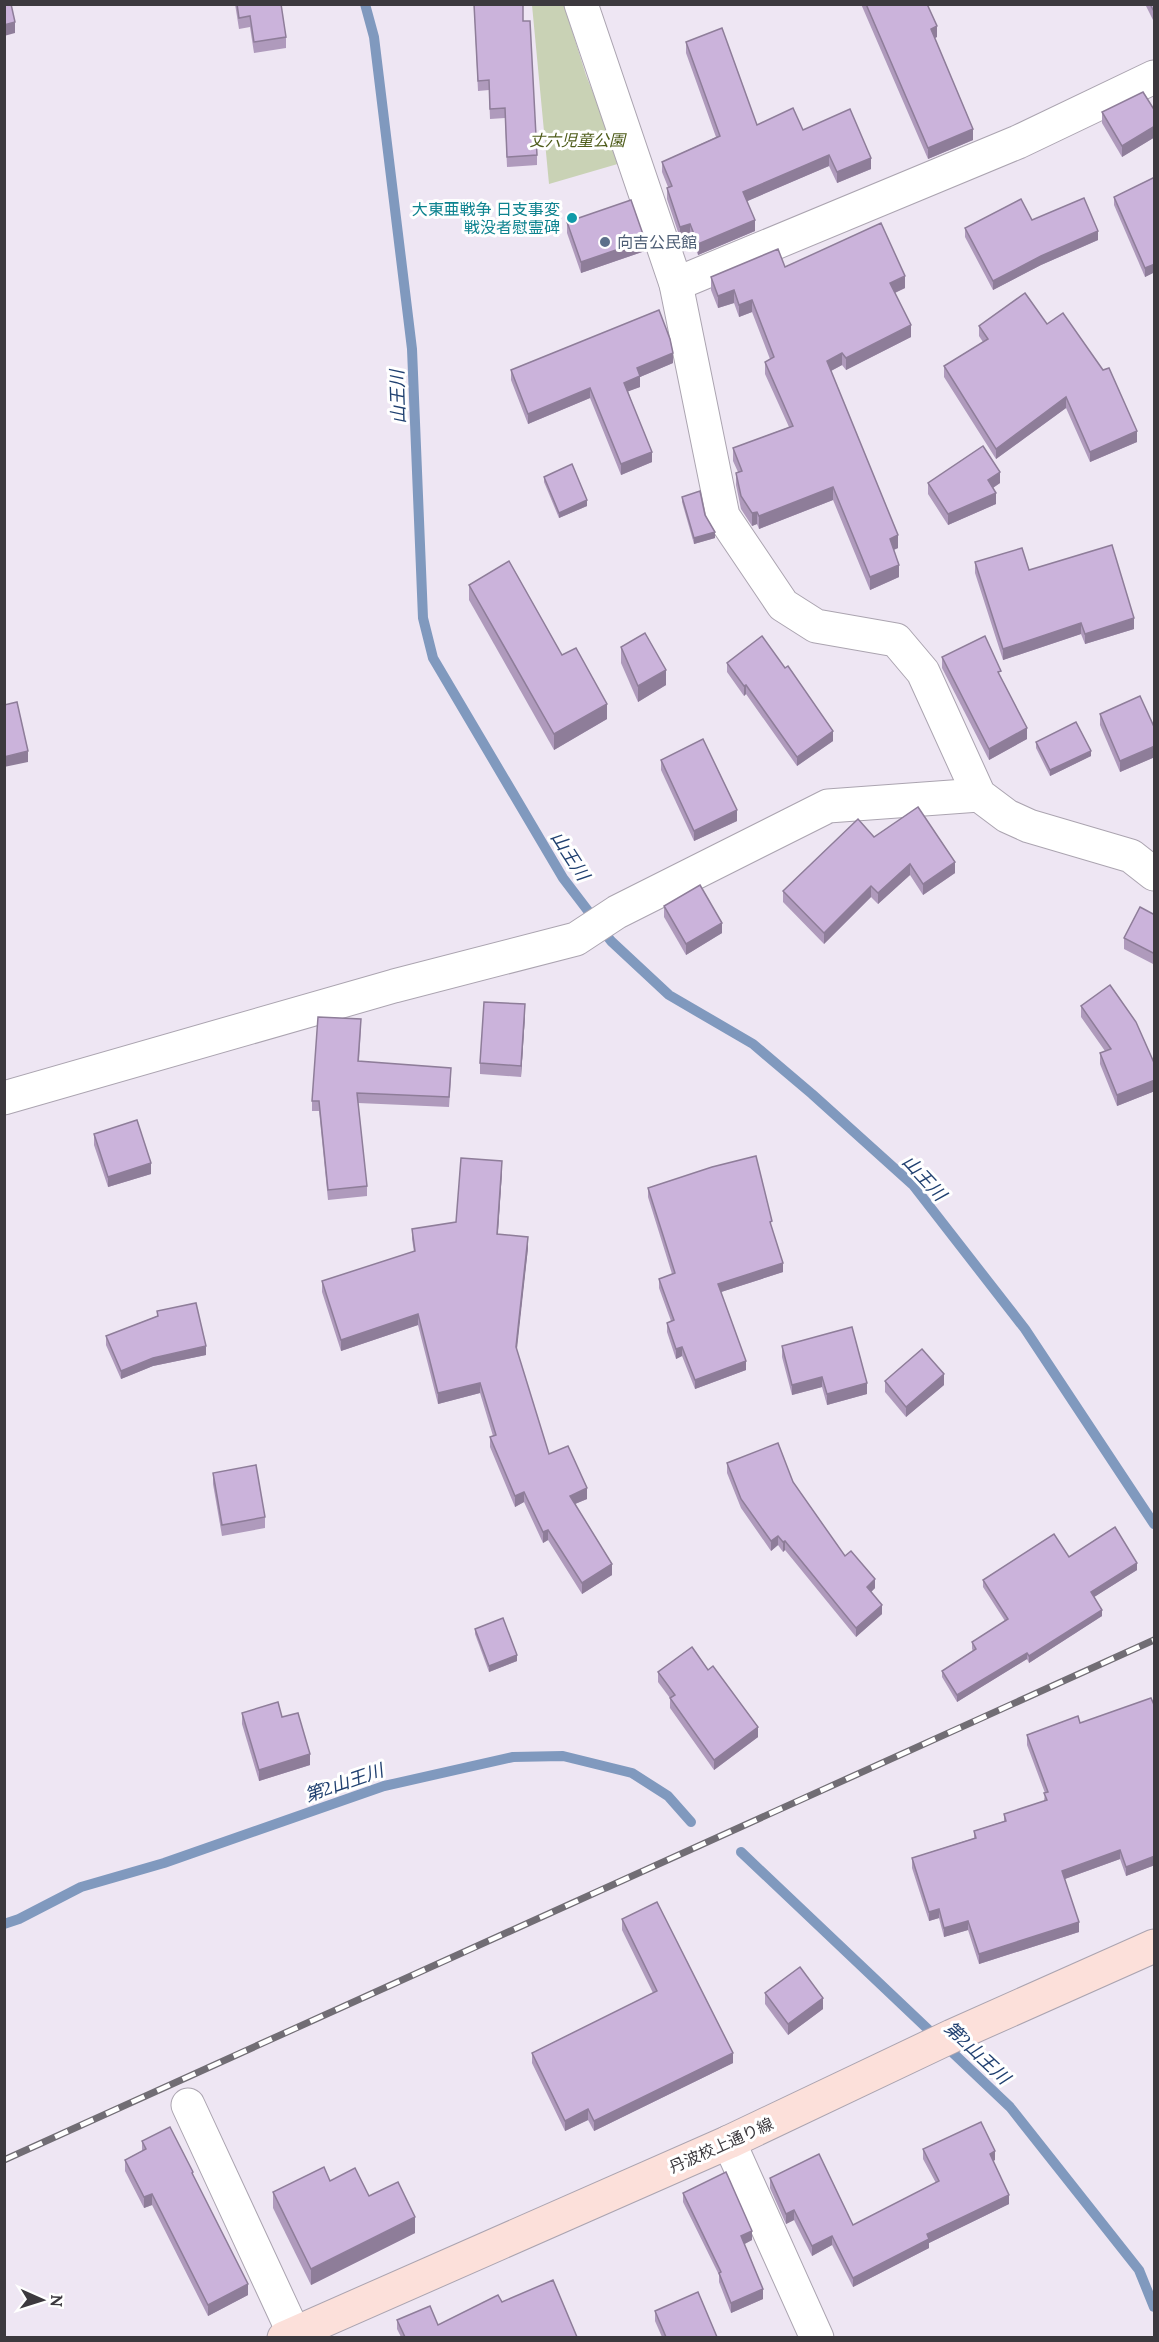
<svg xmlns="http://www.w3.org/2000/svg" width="1159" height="2342" font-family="Lora,'Noto Sans JP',serif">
<rect width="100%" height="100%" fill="#eee6f3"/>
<path fill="#c9d2b5" d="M532,5H564L586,75L621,163L549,184Z"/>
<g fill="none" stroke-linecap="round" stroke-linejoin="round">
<g stroke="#8099be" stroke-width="10">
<path d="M365,4L374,37L412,349L423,618L433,658L563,878L611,941L669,995L753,1044L812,1094L913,1185L1025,1329L1154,1524"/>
<path d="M741,1852L1010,2107L1139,2270L1154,2307"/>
<path d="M4,1924L19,1919L81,1887L164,1863L384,1786L513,1757L563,1756L632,1773L668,1796L691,1822"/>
</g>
<g stroke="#aba4b0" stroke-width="35">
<g id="street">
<path d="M581,4L676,284L723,516L783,605L816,626L896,640L923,672L979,795L1007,816L1029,826L1131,856L1154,874"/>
<path d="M676,284L1018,142L1154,77"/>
<path d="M4,1098L394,986L576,939L617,912L828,806L979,795"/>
<path d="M188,2105L296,2338"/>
<path d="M729,2142L817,2338"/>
</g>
</g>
<g stroke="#aba4b0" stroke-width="35">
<path id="secondary" d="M284,2338L729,2142L952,2036L1154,1946"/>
</g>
<use href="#street" stroke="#fff" stroke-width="33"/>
<use href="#secondary" stroke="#fce0da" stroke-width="33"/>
<g stroke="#716d74" stroke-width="7">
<path id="rail" d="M4,2160L1154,1640"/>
</g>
<use href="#rail" stroke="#fff" stroke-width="4.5" stroke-dasharray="14" stroke-linecap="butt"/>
</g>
<g fill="#af9abc">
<path d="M235,4H281L286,37V48L254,53L250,27L239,29Z"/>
<path d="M474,4H523V21L537,155V165L507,167L505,118L490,119L489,90L478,91Z"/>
<path d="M861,4H927L937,37L934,38L973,140L928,159Z"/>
<path d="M1145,4H1155V24Z"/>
<path d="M686,42L757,125L803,130L871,169L837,183L829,166L747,201L755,231L698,255L690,235L680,238L667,199V188L668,187L662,172V162L716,137L686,53Z"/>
<path d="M1155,111V137L1122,157L1102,123V112Z"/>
<path d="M1155,177V272L1145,277L1114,205V197Z"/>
<path d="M1032,220L1098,240L1041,265L993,290L965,237V228Z"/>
<path d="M567,222L645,251L581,273L567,233Z"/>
<path d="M785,267L905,288L895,293L911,337L846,370L842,365L831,371L898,548L894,550L899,577L870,590L833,500L759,529L757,524L752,526L741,509L736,485V473L738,472L733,461V448L789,427L765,374V362L770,359L752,312L739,317L734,303L718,308L711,290V277Z"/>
<path d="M1047,324L1137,442L1090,462L1066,408L996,459L944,377V366L983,342L979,336V326Z"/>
<path d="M673,363L640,377V387L628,391L652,462L621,475L590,398L528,424L511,380V370Z"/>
<path d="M544,477L587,506L559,518L544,482Z"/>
<path d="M928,483H1000L993,488L996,504L948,525L928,494Z"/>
<path d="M682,497L705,515L715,538L694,544L682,502Z"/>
<path d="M975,562L1029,570L1134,629L1085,644L1081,634L1003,660L975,573Z"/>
<path d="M469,585L562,655L607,719L554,750L469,600Z"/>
<path d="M621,647L666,685L638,702L621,663Z"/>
<path d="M942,657L1001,678L1027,739L989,760L942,668Z"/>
<path d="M727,663L833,741L797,766L746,694L744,696L727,672Z"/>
<path d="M1100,714L1155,729V757L1120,772L1100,725Z"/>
<path d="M1036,742L1091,756L1050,776L1036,748Z"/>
<path d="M661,760L737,821L694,841L661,770Z"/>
<path d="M874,837L955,873L923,895L910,875L878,904L871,897L824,944L783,902V891Z"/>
<path d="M664,906L722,933L686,955L664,917Z"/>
<path d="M1155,915V965L1124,949V938Z"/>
<path d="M1081,1006L1155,1065V1091L1117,1106L1100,1064V1053L1105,1051L1081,1017Z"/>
<path d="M525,1015L521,1077L480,1074V1063Z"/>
<path d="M361,1029L359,1061L451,1078L449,1107L358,1103L367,1186V1196L328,1200L319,1111H312V1101Z"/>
<path d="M94,1134L151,1174L108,1187L94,1145Z"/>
<path d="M502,1172L498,1234L528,1248L516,1350L549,1454L587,1499L575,1504L612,1575L582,1594L548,1540L543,1543L524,1502L515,1507L490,1447V1437L493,1436L480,1393L438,1404L418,1325L341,1351L322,1292V1281L414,1252L412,1239V1229L456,1222Z"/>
<path d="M648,1188L772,1230L783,1272L721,1292L746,1370L695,1389L682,1356L676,1359L667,1332V1323L671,1321L659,1288V1279L672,1274L648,1197Z"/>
<path d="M157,1311L206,1355L153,1366L121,1379L106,1345V1336L157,1316Z"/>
<path d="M782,1346L867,1394L827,1405L822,1387L792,1395L782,1357Z"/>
<path d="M885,1381L944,1385L906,1417L885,1392Z"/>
<path d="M727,1463L793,1482L845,1556L875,1588L871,1592L882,1614L856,1637L785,1550L783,1552L778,1545L771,1551L741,1508L727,1473Z"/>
<path d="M213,1473L265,1517V1528L222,1536L213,1484Z"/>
<path d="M1069,1557L1137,1570L1094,1597L1102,1616L1029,1663L1027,1659L957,1702L942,1677V1671L973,1651L972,1649V1642L1005,1621L983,1587V1580Z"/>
<path d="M475,1629L517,1661L489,1672L475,1634Z"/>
<path d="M708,1670L758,1737L714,1770L670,1708V1698L658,1682V1672Z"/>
<path d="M1155,1707V1865L1126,1876L1120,1859L1065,1879L1079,1932L979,1964L968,1930L944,1937L939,1918L929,1921L912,1868V1858L974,1838V1831L1004,1821V1814L1044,1801L1045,1793L1027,1745V1735Z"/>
<path d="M242,1713L282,1717L310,1765L259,1781L242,1724Z"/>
<path d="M622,1919L733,2063L594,2131L588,2120L565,2131L532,2063V2053L653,1993L622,1930Z"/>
<path d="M765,1993L823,2009L788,2035L765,2004Z"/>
<path d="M142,2141L193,2176L248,2295L208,2316L152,2205L144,2208L125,2171V2160L142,2151Z"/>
<path d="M923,2149L995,2160L993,2161L1009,2204L929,2243V2248L853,2287L832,2245L812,2256L794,2220L786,2224L770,2188V2178L853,2225L936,2183L923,2159Z"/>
<path d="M330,2181L369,2196L415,2233L311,2285L273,2208V2192Z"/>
<path d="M683,2193L752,2240L744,2244L763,2299L731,2313L719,2282V2275L683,2202Z"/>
<path d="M502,2302L577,2337H401L397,2329V2320L438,2325Z"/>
<path d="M655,2311L717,2337H662L655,2321Z"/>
</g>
<g fill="#8e7d99">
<path d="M15,22V33L4,36V25Z"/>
<path d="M937,26V37L931,40V29Z"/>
<path d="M1155,126V137L1122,157V146Z"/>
<path d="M973,129V140L928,159V148Z"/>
<path d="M829,155V166L743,203V192Z"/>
<path d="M871,158V169L837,183V172Z"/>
<path d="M755,220V231L698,255V244Z"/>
<path d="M690,224V235L680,238V227Z"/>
<path d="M1098,231V240L1041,265L993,290V281L1041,256Z"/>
<path d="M645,240V251L581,273V262Z"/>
<path d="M1155,264V272L1145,277V268Z"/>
<path d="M905,276V288L890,295V283Z"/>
<path d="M734,290V303L718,308V296Z"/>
<path d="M752,300V312L739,317V305Z"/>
<path d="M911,325V337L846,370V358Z"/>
<path d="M673,353V363L640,377V387L624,393V383L637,368Z"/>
<path d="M842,353V365L827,373V361Z"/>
<path d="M590,388V398L528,424V414Z"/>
<path d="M1066,397V408L996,459V449Z"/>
<path d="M1137,431V442L1090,462V452Z"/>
<path d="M652,452V462L621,475V464Z"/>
<path d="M1000,472V483L988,491V480Z"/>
<path d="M833,487V500L759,529V516Z"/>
<path d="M996,493V504L948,525V514Z"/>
<path d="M587,500V506L559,518V513Z"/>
<path d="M757,512V524L752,526V513Z"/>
<path d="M715,532V538L694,544V538Z"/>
<path d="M898,535V548L890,551V539Z"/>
<path d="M899,565V577L870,590V577Z"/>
<path d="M1134,618V629L1085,644V634Z"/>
<path d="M1081,623V634L1003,660V649Z"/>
<path d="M666,670V685L638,702V686Z"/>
<path d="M746,685V694L744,696V686Z"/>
<path d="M607,704V719L554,750V734Z"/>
<path d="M1027,728V739L989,760V749Z"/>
<path d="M833,731V741L797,766V757Z"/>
<path d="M1155,746V757L1120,772V761Z"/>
<path d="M28,751V762L4,767V757Z"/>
<path d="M1091,751V756L1050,776V770Z"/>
<path d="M737,810V821L694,841V831Z"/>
<path d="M955,862V873L923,895V884Z"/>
<path d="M910,864V875L878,904V893Z"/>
<path d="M871,886V897L824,944V933Z"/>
<path d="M722,923V933L686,955V944Z"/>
<path d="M525,1004V1015L521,1077V1066Z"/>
<path d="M1155,1080V1091L1117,1106V1095Z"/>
<path d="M502,1161V1172L497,1244V1234Z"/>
<path d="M151,1163V1174L108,1187V1177Z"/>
<path d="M528,1237V1248L516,1358V1347Z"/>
<path d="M783,1263V1272L718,1293V1284Z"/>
<path d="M418,1314V1325L341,1351V1340Z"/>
<path d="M206,1346V1355L153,1366L121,1379V1371L153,1358Z"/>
<path d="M682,1347V1356L676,1359V1349Z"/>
<path d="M746,1361V1370L695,1389V1380Z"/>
<path d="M944,1374V1385L906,1417V1407Z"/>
<path d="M822,1377V1387L792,1395V1385Z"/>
<path d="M480,1383V1393L438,1404V1393Z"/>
<path d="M867,1383V1394L827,1405V1394Z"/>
<path d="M587,1488V1499L570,1506V1496Z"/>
<path d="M524,1492V1502L515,1507V1496Z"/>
<path d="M548,1530V1540L543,1543V1532Z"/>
<path d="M778,1536V1545L771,1551V1541Z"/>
<path d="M785,1541V1550L783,1552V1542Z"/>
<path d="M1137,1563V1570L1091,1599V1592Z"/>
<path d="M612,1564V1575L582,1594V1583Z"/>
<path d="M875,1579V1588L867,1596V1587Z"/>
<path d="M882,1605V1614L856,1637V1628Z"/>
<path d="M1102,1610V1616L1029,1663V1656Z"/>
<path d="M1027,1653V1659L957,1702V1695Z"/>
<path d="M517,1655V1661L489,1672V1666Z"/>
<path d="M758,1727V1737L714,1770V1760Z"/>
<path d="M310,1754V1765L259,1781V1770Z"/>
<path d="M1120,1850V1859L1062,1880V1871Z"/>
<path d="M1155,1856V1865L1126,1876V1867Z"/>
<path d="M939,1909V1918L929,1921V1912Z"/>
<path d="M968,1921V1930L944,1937V1928Z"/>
<path d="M1079,1922V1932L979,1964V1954Z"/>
<path d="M823,1998V2009L788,2035V2024Z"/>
<path d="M733,2053V2063L594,2131V2121Z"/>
<path d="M588,2109V2120L565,2131V2121Z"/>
<path d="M995,2151V2160L990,2163V2154Z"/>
<path d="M152,2194V2205L144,2208V2197Z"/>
<path d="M1009,2195V2204L929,2243V2248L853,2287V2278L927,2234Z"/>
<path d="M794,2210V2220L786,2224V2214Z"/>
<path d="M415,2217V2233L311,2285V2269Z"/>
<path d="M752,2231V2240L741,2246V2236Z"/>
<path d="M832,2236V2245L812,2256V2246Z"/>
<path d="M248,2284V2295L208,2316V2305Z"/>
<path d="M763,2289V2299L731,2313V2303Z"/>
</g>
<g fill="#cbb3db" stroke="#8e7d99" stroke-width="1.5">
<path d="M4,4H11L15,22L4,25Z"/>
<path d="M237,4H281L286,37L254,42L250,16L239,18Z"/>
<path d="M474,4H523V21H530L537,155L507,157L505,108L490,109L489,80L478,81Z"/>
<path d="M866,4H927L937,26L931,29L973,129L928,148Z"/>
<path d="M1150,4H1155V13Z"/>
<path d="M722,28L757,125L793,108L803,130L850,109L871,158L837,172L829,155L743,192L755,220L698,244L690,224L680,227L667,188L672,186L662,162L720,136L686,42Z"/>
<path d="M1143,92L1155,111V126L1122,146L1102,112Z"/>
<path d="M1155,177V264L1145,268L1114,197Z"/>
<path d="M1084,198L1098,231L1041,256L993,281L965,228L1021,199L1032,220Z"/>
<path d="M631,200L645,240L581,262L567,222Z"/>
<path d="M881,223L905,276L890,283L911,325L846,358L842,353L827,361L898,535L890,539L899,565L870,577L833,487L759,516L757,512L752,513L741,496L736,473L742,471L733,448L793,426L765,362L774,357L752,300L739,305L734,290L718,296L711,277L778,249L785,267Z"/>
<path d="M1025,293L1047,324L1063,313L1103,370L1109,368L1137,431L1090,452L1066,397L996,449L944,366L988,339L979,326Z"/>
<path d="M659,310L670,339L673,353L637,368L640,376L624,383L652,452L621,464L590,388L528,414L511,370Z"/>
<path d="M983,446L1000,472L988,480L996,493L948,514L928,483Z"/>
<path d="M572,464L587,500L559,513L544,477Z"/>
<path d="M700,491L705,515L715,532L694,538L682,497Z"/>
<path d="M1112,545L1134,618L1085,634L1081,623L1003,649L975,562L1022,548L1029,570Z"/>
<path d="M509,561L562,655L576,648L607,704L554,734L469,585Z"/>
<path d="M645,633L666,670L638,686L621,647Z"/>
<path d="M762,636L785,668L788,666L833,731L797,757L746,685L744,686L727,663Z"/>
<path d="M985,636L1001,671L998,672L1027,728L989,749L942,657Z"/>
<path d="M1140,696L1155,729V746L1120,761L1100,714Z"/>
<path d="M17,702L28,751L4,757V705Z"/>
<path d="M1076,722L1091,751L1050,770L1036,742Z"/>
<path d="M703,739L737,810L694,831L661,760Z"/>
<path d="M918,807L955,862L923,884L910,864L878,893L871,886L824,933L783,891L858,819L874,837Z"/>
<path d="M700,885L722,923L686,944L664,906Z"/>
<path d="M1140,907L1155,915V954L1124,938Z"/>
<path d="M1110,985L1136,1022L1155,1065V1080L1117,1095L1100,1053L1111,1049L1081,1006Z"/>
<path d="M484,1002L525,1004L521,1066L480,1063Z"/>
<path d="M318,1017L361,1019L358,1061L451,1068L449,1097L357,1093L367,1186L328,1190L319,1101H312Z"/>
<path d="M137,1120L151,1163L108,1177L94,1134Z"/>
<path d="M756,1156L772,1221L770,1222L783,1263L718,1284L746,1361L695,1380L682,1347L676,1349L667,1323L674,1320L659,1279L675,1273L648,1188L712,1167Z"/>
<path d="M461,1158L502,1161L497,1234L528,1237L516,1347L549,1454L568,1446L587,1488L570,1496L612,1564L582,1583L548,1530L543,1532L524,1492L515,1496L490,1437L496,1435L480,1383L438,1393L418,1314L341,1340L322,1281L415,1251L412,1229L456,1222Z"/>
<path d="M196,1303L206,1346L153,1358L121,1371L106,1336L158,1316L157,1311Z"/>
<path d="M852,1327L867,1383L827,1394L822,1377L792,1385L782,1346Z"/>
<path d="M922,1349L944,1374L906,1407L885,1381Z"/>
<path d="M778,1443L793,1482L845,1556L851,1551L875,1579L867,1587L882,1605L856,1628L785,1541L783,1542L778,1536L771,1541L741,1499L727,1463Z"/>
<path d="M256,1465L265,1517L222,1525L213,1473Z"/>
<path d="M1115,1527L1137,1563L1091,1592L1102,1610L1029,1656L1027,1653L957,1695L942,1671L976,1649L972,1642L1008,1619L983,1580L1054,1534L1069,1557Z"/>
<path d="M503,1618L517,1655L489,1666L475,1629Z"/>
<path d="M692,1647L708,1670L713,1666L758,1727L714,1760L670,1698L675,1695L658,1672Z"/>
<path d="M1151,1698L1155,1707V1856L1126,1867L1120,1850L1062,1871L1079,1922L979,1954L968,1921L944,1928L939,1909L929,1912L912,1858L976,1838L974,1831L1006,1821L1004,1814L1047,1800L1044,1793L1048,1792L1027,1735L1078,1716L1080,1723Z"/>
<path d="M278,1702L282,1717L298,1713L310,1754L259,1770L242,1713Z"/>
<path d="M657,1902L733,2053L594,2121L588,2109L565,2121L532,2053L657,1991L622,1919Z"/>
<path d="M800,1967L823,1998L788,2024L765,1993Z"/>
<path d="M981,2122L995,2151L990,2154L1009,2195L927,2234L929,2239L853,2278L832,2236L812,2246L794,2210L786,2214L770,2178L819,2154L853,2225L939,2181L923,2149Z"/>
<path d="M170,2127L193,2172L192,2173L248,2284L208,2305L152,2194L144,2197L125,2160L146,2149L142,2141Z"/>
<path d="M324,2167L330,2181L355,2168L369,2196L398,2182L415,2217L311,2269L273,2192Z"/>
<path d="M726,2172L752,2231L741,2236L763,2289L731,2303L719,2273L721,2272L683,2193Z"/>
<path d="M553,2280L577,2337H405L397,2320L430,2306L438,2325L498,2295L502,2302Z"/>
<path d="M698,2292L717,2337H666L655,2311Z"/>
</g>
<circle fill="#0f9aa8" stroke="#fff" stroke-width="2" cx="572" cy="218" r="6"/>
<circle fill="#5c6f8a" stroke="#fff" stroke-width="2" cx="605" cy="242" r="6"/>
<g text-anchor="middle" stroke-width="6" stroke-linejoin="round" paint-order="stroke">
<g font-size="16" font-style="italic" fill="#4e5c1a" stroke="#fff">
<text x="577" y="146">丈六児童公園</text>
</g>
<g font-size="16" fill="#0d838f" stroke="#fff" text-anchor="end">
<text x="560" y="215">大東亜戦争 日支事変<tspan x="560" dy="18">戦没者慰霊碑</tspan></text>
</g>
<g font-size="16" fill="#4e5e75" stroke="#fff" text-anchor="start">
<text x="617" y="248">向吉公民館</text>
</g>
<g font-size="16" fill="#3c393e" stroke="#fff">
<text transform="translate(721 2145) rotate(-24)" y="6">丹波校上通り線</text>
</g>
<g font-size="18" font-style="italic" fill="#204070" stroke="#fff">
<text transform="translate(398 397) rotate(-92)" y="6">山王川</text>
<text transform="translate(570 856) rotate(57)" y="6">山王川</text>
<text transform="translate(924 1178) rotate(47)" y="6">山王川</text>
<text transform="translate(344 1783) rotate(-19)" y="6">第2山王川</text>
<text transform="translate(977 2053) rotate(43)" y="6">第2山王川</text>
</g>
</g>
<rect width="1159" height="2342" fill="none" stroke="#3c393e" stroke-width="12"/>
<g transform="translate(42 2300) rotate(93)" stroke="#ffffff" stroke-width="4.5" paint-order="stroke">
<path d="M0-4.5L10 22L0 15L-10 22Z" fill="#3c393e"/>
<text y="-9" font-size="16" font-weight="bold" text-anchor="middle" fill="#3c393e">N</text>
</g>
</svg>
